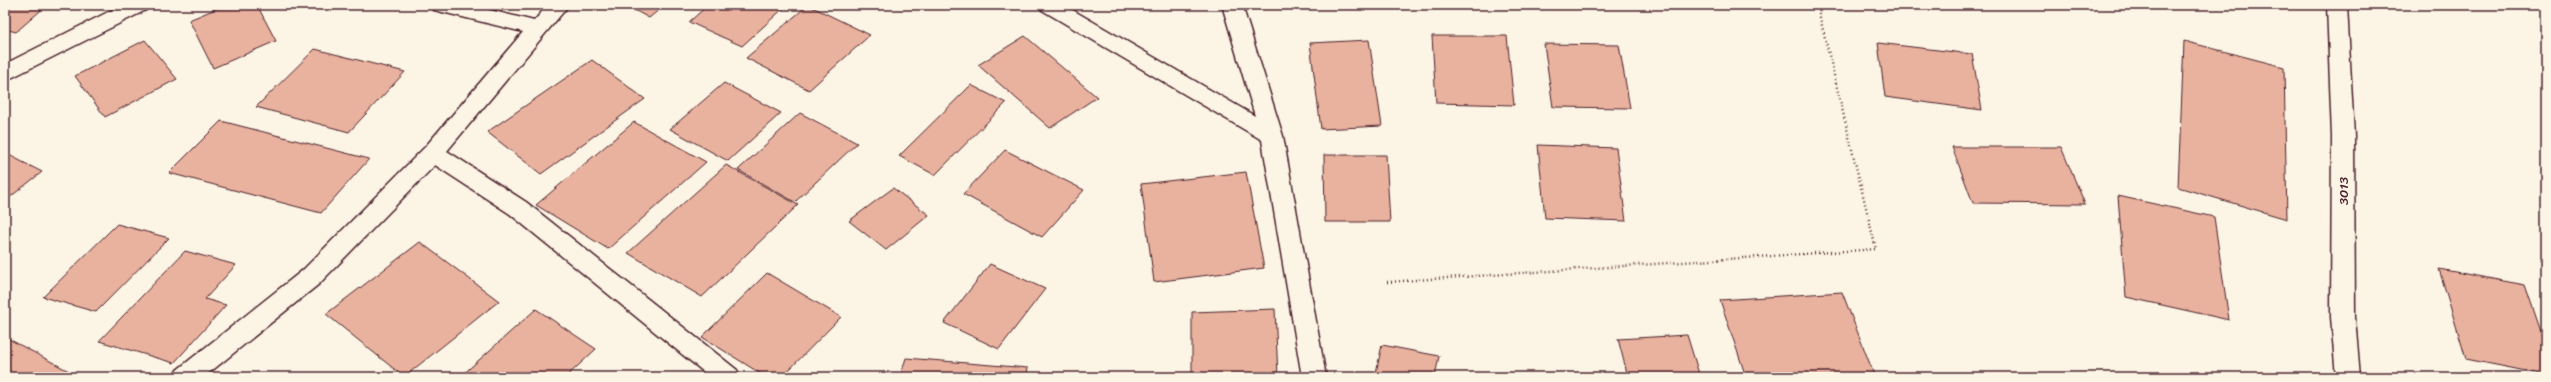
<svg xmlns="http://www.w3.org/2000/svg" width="2551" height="382" font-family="Sriracha,sans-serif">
<rect width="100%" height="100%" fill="#fcf5e5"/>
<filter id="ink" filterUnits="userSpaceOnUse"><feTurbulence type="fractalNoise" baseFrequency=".025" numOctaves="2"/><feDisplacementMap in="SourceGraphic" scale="8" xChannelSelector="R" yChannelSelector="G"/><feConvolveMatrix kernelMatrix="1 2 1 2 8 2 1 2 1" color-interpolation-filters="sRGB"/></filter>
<g filter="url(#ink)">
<g fill="#e9b29e" stroke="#4a1f2b">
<path d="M5,5H47L16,32L5,29Z"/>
<path d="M225,5H257L276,41L213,68L189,20Z"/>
<path d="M471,5H507L501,12Z"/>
<path d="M625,5H665L649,18Z"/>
<path d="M708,5H787L742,46L689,22Z"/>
<path d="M808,5L870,35L809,90L746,58Z"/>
<path d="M1025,36L1097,97L1050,128L978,65Z"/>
<path d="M1432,36H1507L1514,105L1436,103Z"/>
<path d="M145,40L177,79L105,117L75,76Z"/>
<path d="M1369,40L1382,126L1321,129L1310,43Z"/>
<path d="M2184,41L2284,67L2287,219L2178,187Z"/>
<path d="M1878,43L1972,54L1982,110L1885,97Z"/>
<path d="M1544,44L1619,45L1630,108L1553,107Z"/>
<path d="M315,49L405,72L349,132L256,107Z"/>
<path d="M592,60L645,99L541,174L487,132Z"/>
<path d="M724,83L781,113L728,161L670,129Z"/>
<path d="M971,85L1006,103L935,175L899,156Z"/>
<path d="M800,113L857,143L795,202L738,170Z"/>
<path d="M221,121L369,159L321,213L169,173Z"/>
<path d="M634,122L706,162L608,249L536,205Z"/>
<path d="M1538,145L1616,148L1626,221L1545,218Z"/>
<path d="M1952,147H2061L2085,204L1973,203Z"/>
<path d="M1005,150L1084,190L1042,237L963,194Z"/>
<path d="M5,153L42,172L5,201Z"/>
<path d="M1324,155H1386L1390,222H1325Z"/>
<path d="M726,165L798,205L702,297L628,253Z"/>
<path d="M1246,172L1264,268L1154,282L1141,184Z"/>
<path d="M893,188L929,215L886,250L849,221Z"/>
<path d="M2118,196L2214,217L2229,320L2126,297Z"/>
<path d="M117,224L169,238L96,312L43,297Z"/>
<path d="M420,242L499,301L404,377L326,314Z"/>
<path d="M185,251L236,265L205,299L226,305L174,363L99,341Z"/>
<path d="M990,264L1045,289L999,349L944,323Z"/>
<path d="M2439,269L2525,285L2546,346V375L2466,359Z"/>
<path d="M767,273L841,317L782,377H766L702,337Z"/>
<path d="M1842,292L1875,377H1746L1720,300Z"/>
<path d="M536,309L596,349L566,377H460Z"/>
<path d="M1275,309L1278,377H1192V312Z"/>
<path d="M1687,335L1700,377H1628L1618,339Z"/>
<path d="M5,337L80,377H5Z"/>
<path d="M1382,345L1439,356L1435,377H1375Z"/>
<path d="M906,358L1028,368L1026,377H900Z"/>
</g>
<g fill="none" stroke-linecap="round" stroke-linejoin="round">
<g stroke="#4a1f2b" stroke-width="3">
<g id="minor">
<path d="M122,5H149L146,10L5,81V64Z"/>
<path d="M431,5H469L534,21L548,5H569L447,151L526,202L737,370L740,377H710L510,214L435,165L319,284L204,377H174L177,370L303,270L425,147L523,32L434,10Z"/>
<path d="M1039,5H1064L1255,116L1222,5H1242L1283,136L1326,377H1302L1262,140L1042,10Z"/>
<path d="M2327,5H2347L2354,137L2355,317L2360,377H2336L2331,317L2332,137Z"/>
</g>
</g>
<path stroke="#4a1f2b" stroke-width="2.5" stroke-dasharray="1 3" stroke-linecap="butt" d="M1387,282L1876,249L1817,5"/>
<use href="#minor" fill="#fcf5e5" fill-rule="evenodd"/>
</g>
</g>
<g text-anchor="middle" stroke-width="4" stroke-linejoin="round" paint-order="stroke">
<g font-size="13" fill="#4a1f2b" stroke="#fcf5e5">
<text transform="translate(2343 191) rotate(-90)" y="5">3013</text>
</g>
</g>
<rect width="2551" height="382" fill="none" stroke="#fcf5e5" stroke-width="20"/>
<rect x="10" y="10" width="2531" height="362" fill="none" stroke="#4a1f2b" stroke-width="1.5" filter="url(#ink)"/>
</svg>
